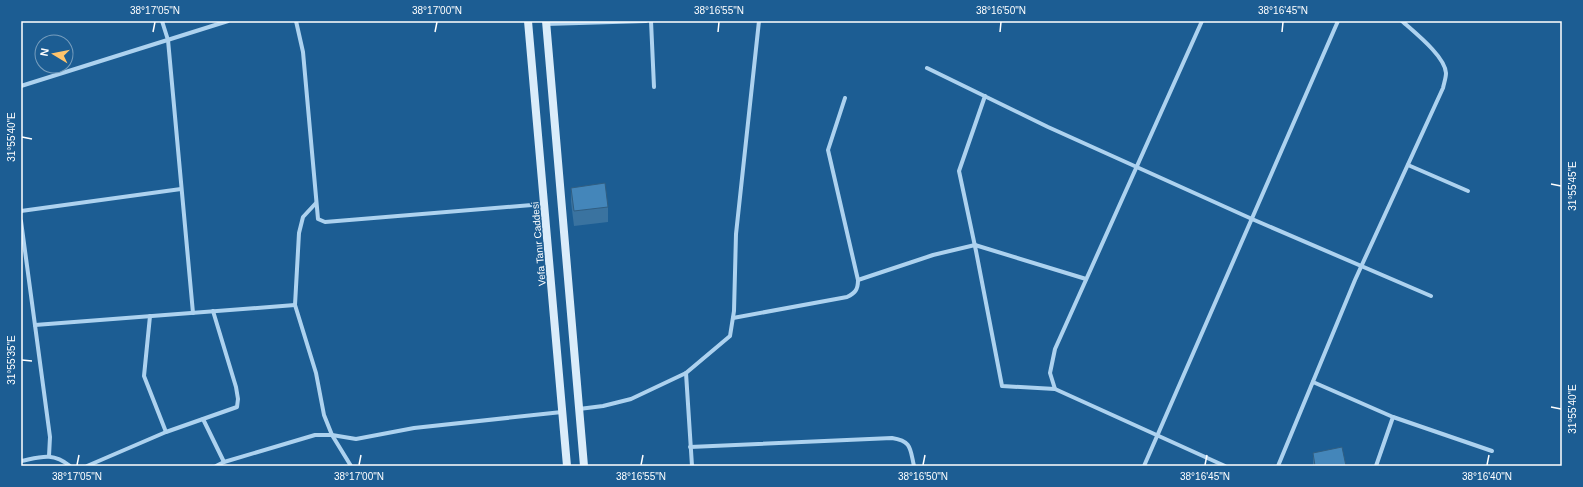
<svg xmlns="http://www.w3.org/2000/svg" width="1583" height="487" font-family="Helvetica,sans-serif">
<rect width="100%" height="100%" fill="#1c5d93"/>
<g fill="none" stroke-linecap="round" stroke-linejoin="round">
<g stroke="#add2ef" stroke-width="4">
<path d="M162,21L168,40L193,313"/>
<path d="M296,21L303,52L318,219L325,222L544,204"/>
<path d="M651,21L654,87"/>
<path d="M546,24L646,21"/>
<path d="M927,68L1048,127L1252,219L1431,296"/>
<path d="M21,86L228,21"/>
<path d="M985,96L959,171L976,251L1002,386L1055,389L1225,466"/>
<path d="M1408,165L1468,191"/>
<path d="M316,203L303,217L299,233L295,305L316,373L324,415L332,435L351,466"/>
<path d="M21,211L181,189"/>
<path d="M21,221L50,437L49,456"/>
<path d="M858,280L933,255L975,245L1086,279"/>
<path d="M150,316L144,376L166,432"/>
<path d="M733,318L847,297C855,293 858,290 858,280L828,150L845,98"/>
<path d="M35,325L295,305"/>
<path d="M686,373L692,466"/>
<path d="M1313,382L1393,417L1492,451"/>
<path d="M1055,389L1050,373L1055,349L1202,21"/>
<path d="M579,409L603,406L631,399L686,373L730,336L734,311L736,234L759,21"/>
<path d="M203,419L224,462"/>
<path d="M690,447L892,438C912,441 910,449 914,466"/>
<path d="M21,461C41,457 52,452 70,466"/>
<path d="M87,466L166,432L237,407L238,399L236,387L213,311"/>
<path d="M216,466L224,462L315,435H332L356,439L414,428L562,412"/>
<path d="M1144,466L1338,21"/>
<path d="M1278,466L1355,280L1443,88C1444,83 1446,78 1446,73C1445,56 1414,32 1402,21"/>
<path d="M1376,466L1393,417"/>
</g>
<g stroke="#daecfa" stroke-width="8">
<path d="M528,21L567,466"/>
<path d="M546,21L584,466"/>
</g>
</g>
<g fill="#3a73a0">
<path d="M571,188L608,207V222L574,226L571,202Z"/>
<path d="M1313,453L1346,466H1313Z"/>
</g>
<g fill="#4486ba" stroke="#305e82">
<path d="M605,183L608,207L574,211L571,188Z"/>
<path d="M1342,447L1346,466H1315L1313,453Z"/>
</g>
<path fill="none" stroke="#fff" stroke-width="1.5" d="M153,32L155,22M435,32L437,22M718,32L719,22M1000,32L1001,22M1282,32L1283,22M22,137L32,139M1551,184L1561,186M22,360L32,361M1551,407L1561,409M77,465L79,455M359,465L361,455M641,465L643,455M923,465L925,455M1205,465L1207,455M1487,465L1489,455"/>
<g text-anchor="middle" stroke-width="3" stroke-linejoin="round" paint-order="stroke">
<g font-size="10" fill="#fff" stroke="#1c5d93">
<text transform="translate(538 244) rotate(-95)" y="4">Vefa Tanır Caddesi</text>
</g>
</g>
<rect width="1583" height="487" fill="none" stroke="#1c5d93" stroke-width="44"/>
<g transform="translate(54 54) rotate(280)"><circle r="19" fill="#1c5d93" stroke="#779ebe"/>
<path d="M0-3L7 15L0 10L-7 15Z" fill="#ffc46b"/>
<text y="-6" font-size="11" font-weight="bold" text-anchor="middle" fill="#ffffff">N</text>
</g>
<rect x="22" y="22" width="1539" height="443" fill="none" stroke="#fff" stroke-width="1.5"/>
<g font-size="10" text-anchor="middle" fill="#fff">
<text x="155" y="14">38°17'05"N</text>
<text x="437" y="14">38°17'00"N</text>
<text x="719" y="14">38°16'55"N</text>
<text x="1001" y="14">38°16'50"N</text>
<text x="1283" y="14">38°16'45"N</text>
<text transform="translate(11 137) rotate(-90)" y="4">31°55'40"E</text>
<text transform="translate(1572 186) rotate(-90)" y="4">31°55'45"E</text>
<text transform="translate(11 360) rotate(-90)" y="4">31°55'35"E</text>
<text transform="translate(1572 409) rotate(-90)" y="4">31°55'40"E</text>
<text x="77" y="480">38°17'05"N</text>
<text x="359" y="480">38°17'00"N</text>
<text x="641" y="480">38°16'55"N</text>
<text x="923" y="480">38°16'50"N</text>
<text x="1205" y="480">38°16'45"N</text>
<text x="1487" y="480">38°16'40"N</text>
</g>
</svg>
